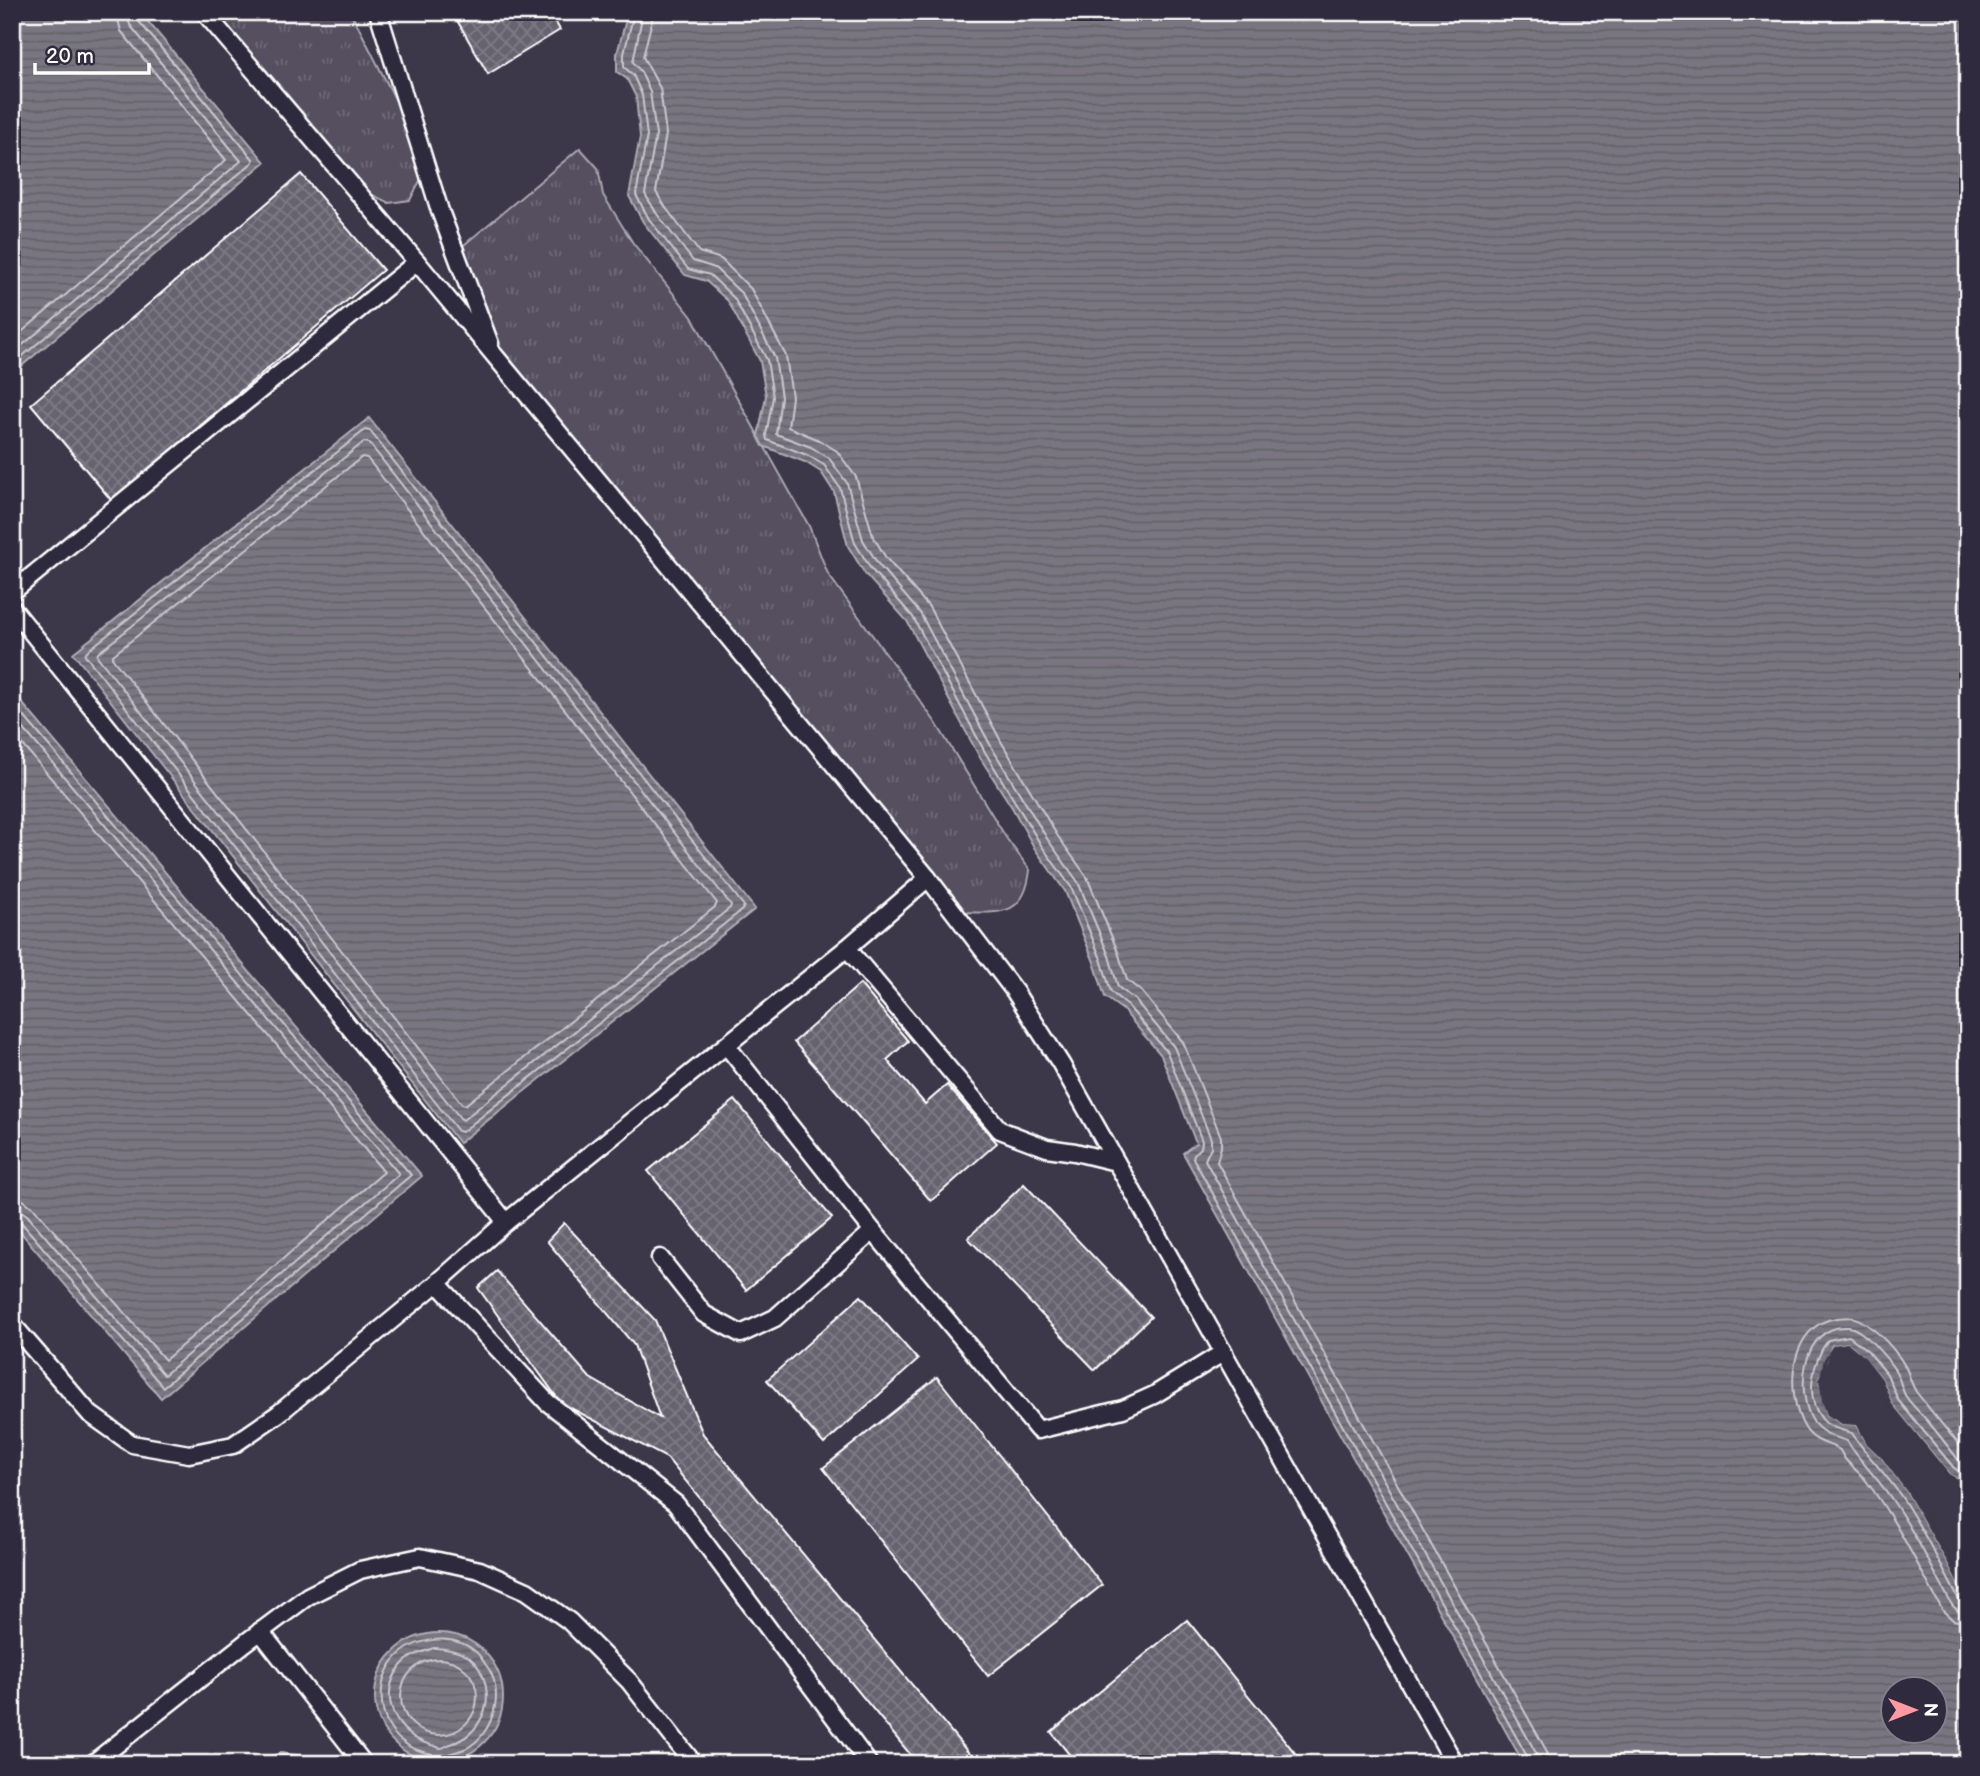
<svg xmlns="http://www.w3.org/2000/svg" width="1980" height="1776" font-family="'Balsamiq Sans',sans-serif">
<defs>
<pattern id="grass-tufts" width="24" height="20" patternUnits="userSpaceOnUse" patternTransform="scale(1.75)"><rect width="24" height="20" fill="#555060"/><path d="M3 7l-1-3M5 7V3M7 7l1-3M15 17l-1-3M17 17v-4M19 17l1-3" fill="none" stroke="#6e6a78"/></pattern>
<pattern id="water-rules" width="6" height="5" patternUnits="userSpaceOnUse" patternTransform="scale(1.75)"><rect width="6" height="5" fill="#797682"/><path d="M0 2.5h6" fill="none" stroke="#626167"/></pattern>
<pattern id="building-cross-hatch" width="8" height="8" patternUnits="userSpaceOnUse" patternTransform="scale(1.75)"><rect width="8" height="8" fill="#666270"/><path d="M0 0l8 8M0 8l8-8" fill="none" stroke="#7d7a85"/></pattern>
</defs>
<rect width="100%" height="100%" fill="#3c3749"/>
<filter id="ink" filterUnits="userSpaceOnUse"><feTurbulence type="fractalNoise" baseFrequency=".0143" numOctaves="2"/><feDisplacementMap in="SourceGraphic" scale="14" xChannelSelector="R" yChannelSelector="G"/><feConvolveMatrix kernelMatrix="1 2 1 2 8 2 1 2 1" color-interpolation-filters="sRGB"/></filter>
<g filter="url(#ink)">
<g fill="url(#grass-tufts)" stroke="#aaa8b0" stroke-width="2">
<path d="M204,12H349L356,22L422,152L421,179L410,200L389,203L350,184Z"/>
<path d="M580,148L598,168L603,195L633,243L692,317L809,526L828,574L936,723L1007,839L1030,870C1025,917 1000,913 962,912L495,356L459,249Z"/>
</g>
<g fill="url(#water-rules)" stroke="#afadb4" stroke-width="2" fill-rule="evenodd">
<path d="M12,12H140L265,162L12,374Z"/>
<path d="M628,12H1968V1485L1949,1474L1892,1404L1882,1379L1863,1356L1848,1343L1832,1345L1819,1380L1827,1415L1842,1424L1857,1425L1867,1444L1882,1458L1907,1492L1949,1565L1968,1603V1764H1524L1183,1153L1196,1143L1161,1055L1123,1010L1105,997L1094,962L1065,891L1035,849L1013,809L979,756L907,621L865,574L848,546L834,492L821,472L805,462L763,446L758,436L766,396L760,361L728,301L706,281L685,275L643,222L629,196L640,137L636,97L627,79L617,72V54ZM1892,1688H1934V1730H1892Z"/>
<path d="M369,418L755,909L459,1143L73,653Z"/>
<path d="M12,691L422,1176L161,1398L12,1222Z"/>
<circle cx="439" cy="1697" r="64"/>
<path d="M280,1753L305,1756L320,1764H252Z"/>
</g>
<path fill="#3c3749" d="M1848,1343L1864,1356L1882,1379L1892,1404L1949,1474L1968,1485V1488L1947,1476L1889,1406L1879,1381L1861,1358L1847,1347L1835,1348L1827,1360L1823,1381L1825,1400L1830,1413L1843,1420L1859,1423L1869,1442L1884,1456L1910,1490L1953,1564L1968,1595V1603L1949,1565L1907,1492L1882,1458L1867,1444L1857,1425L1842,1424L1827,1415L1822,1401L1819,1380L1824,1359L1833,1345Z"/>
<g fill="none" stroke-linecap="round" stroke-linejoin="round">
<g stroke="#c9c8cd" stroke-width="2">
<path d="M634,12L624,54V67L633,75L642,95L647,136L636,195L649,219L688,269L710,275L734,298L767,360L773,397L766,435L767,440L807,455L824,465L840,488L855,543L871,569L913,617L985,752L1041,845L1071,887L1101,959L1111,992L1128,1006L1167,1052L1202,1141L1201,1148L1194,1154L1193,1158L1528,1758L1529,1764"/>
<path d="M643,12L633,62L641,72L650,92L656,135L645,194L657,214L693,261L715,268L742,294L775,358L781,397L776,434L811,447L829,458L847,483L863,540L878,564L920,613L992,748L1048,840L1078,882L1109,956L1118,987L1135,1000L1174,1047L1211,1139V1147L1205,1160L1536,1753L1538,1764"/>
<path d="M654,12L643,57L660,88L666,134L656,192L666,208L699,252L721,259L751,289L786,356L792,397L788,427L817,439L837,451L856,477L873,536L886,558L929,607L1002,743L1057,835L1087,877L1118,952L1127,980L1142,992L1183,1042L1221,1137V1147L1217,1162L1545,1748L1549,1764"/>
<path d="M12,340L226,160L121,31L116,12"/>
<path d="M12,354L241,161L130,25L126,12"/>
<path d="M12,365L253,162V159L137,19L135,12"/>
<path d="M365,430L370,431L744,906L742,910L462,1132L458,1131L85,655L86,652Z"/>
<path d="M364,442L369,443L731,905L730,908L463,1120L460,1118L97,656L98,653Z"/>
<path d="M362,457L367,458L717,903L715,907L465,1105L462,1104L112,658L113,655Z"/>
<path d="M12,702L411,1175L163,1387L20,1221L12,1218"/>
<path d="M12,715L399,1174L164,1375L27,1215L20,1210L12,1209"/>
<path d="M12,732L384,1172L165,1360L34,1208L23,1200L12,1199"/>
<path d="M1968,1454C1950,1435 1933,1413 1917,1393C1911,1385 1910,1376 1906,1368C1897,1351 1879,1332 1863,1322C1855,1316 1846,1317 1837,1318C1789,1324 1784,1393 1805,1428C1814,1443 1829,1443 1840,1450C1840,1451 1845,1459 1845,1459C1851,1466 1858,1472 1864,1478C1896,1519 1918,1566 1943,1611L1953,1620L1968,1623"/>
<path d="M1968,1466L1960,1462C1950,1449 1940,1436 1930,1424C1922,1414 1911,1405 1905,1395C1901,1387 1900,1378 1895,1370C1887,1358 1863,1328 1848,1327C1802,1324 1794,1393 1814,1423C1821,1433 1836,1438 1847,1441C1860,1462 1879,1479 1893,1501C1916,1534 1933,1570 1952,1605L1958,1611L1968,1613"/>
<path d="M1968,1477L1954,1468L1898,1400L1887,1374L1868,1351L1849,1336L1828,1340C1813,1361 1804,1397 1822,1419C1829,1428 1842,1430 1852,1433C1866,1455 1886,1474 1901,1496C1923,1529 1941,1565 1959,1600L1968,1604"/>
<path d="M434,1648C446,1649 459,1650 470,1658C486,1671 492,1699 482,1717C475,1731 466,1739 451,1744C448,1745 445,1747 441,1748C439,1748 434,1745 431,1745C396,1736 376,1696 401,1666C410,1655 422,1652 434,1648Z"/>
<circle cx="439" cy="1697" r="38"/>
<path d="M436,1764L432,1754C422,1752 411,1749 403,1742C378,1724 375,1684 394,1660C413,1637 453,1632 476,1652C480,1655 483,1661 486,1665C506,1690 494,1733 467,1748C461,1751 453,1752 446,1755L443,1764"/>
</g>
</g>
<g fill="url(#building-cross-hatch)" stroke="#fff" stroke-width="2">
<path d="M474,12H550L560,30L488,74L458,22Z"/>
<path d="M301,174L383,270L112,501L31,404Z"/>
<path d="M860,984L908,1041L887,1060L925,1104L947,1085L997,1143L931,1201L794,1042Z"/>
<path d="M735,1100L832,1218L746,1290L648,1171Z"/>
<path d="M1024,1184L1151,1317L1095,1370L968,1238Z"/>
<path d="M564,1223L655,1320L703,1434L978,1764H918L667,1458L561,1403L478,1288L497,1271L590,1378L660,1418L634,1345L547,1241Z"/>
<path d="M861,1296L918,1360L824,1444L767,1380Z"/>
<path d="M937,1377L1102,1585L988,1676L823,1468Z"/>
<path d="M1187,1620L1304,1764H1077L1051,1732Z"/>
</g>
<g fill="none" stroke-linecap="round" stroke-linejoin="round">
<g stroke="#fff" stroke-width="21">
<g id="service">
<path d="M204,12L417,262L928,878L1015,992L1061,1064L1455,1764"/>
<path d="M378,12L440,211L490,344"/>
<path d="M12,592L417,262"/>
<path d="M12,608L506,1222"/>
<path d="M847,948L1000,1130L1047,1148L1075,1152L1116,1162"/>
<path d="M727,1046L873,1231L1038,1430L1123,1409L1154,1395L1224,1352"/>
<path d="M660,1258L704,1314L741,1334L775,1318L873,1231"/>
<path d="M437,1283L547,1402L676,1504L869,1764"/>
<path d="M12,1324L90,1414L132,1444L189,1454L233,1445L278,1414L437,1283L506,1222L847,948L928,878"/>
<path d="M260,1631L364,1764"/>
<path d="M92,1764L245,1643L308,1596L360,1570L420,1557L480,1570L527,1591L569,1621L629,1681L694,1764"/>
</g>
</g>
<use href="#service" stroke="#2f2a3d" stroke-width="16"/>
</g>
</g>
<rect width="1980" height="1776" fill="none" stroke="#2f2a3d" stroke-width="42"/>
<rect x="21" y="21" width="1938" height="1734" fill="none" stroke="#fff" stroke-width="2.5" filter="url(#ink)"/>
<g transform="translate(1914 1710) rotate(90)"><circle r="33" fill="#2f2a3d" stroke="#827f8b" stroke-width="2"/>
<path d="M0-5L12 26L0 18L-12 26Z" fill="#ff9aa2"/>
<text y="-10" font-size="19" font-weight="bold" text-anchor="middle" fill="#ffffff">N</text>
</g>
<path d="M35 63v10h114v-10" fill="none" stroke="#ffffff" stroke-width="3.5"/>
<text x="46" y="63" font-size="21" fill="#ffffff" stroke="#2f2a3d" stroke-width="5" paint-order="stroke">20 m</text>
</svg>
